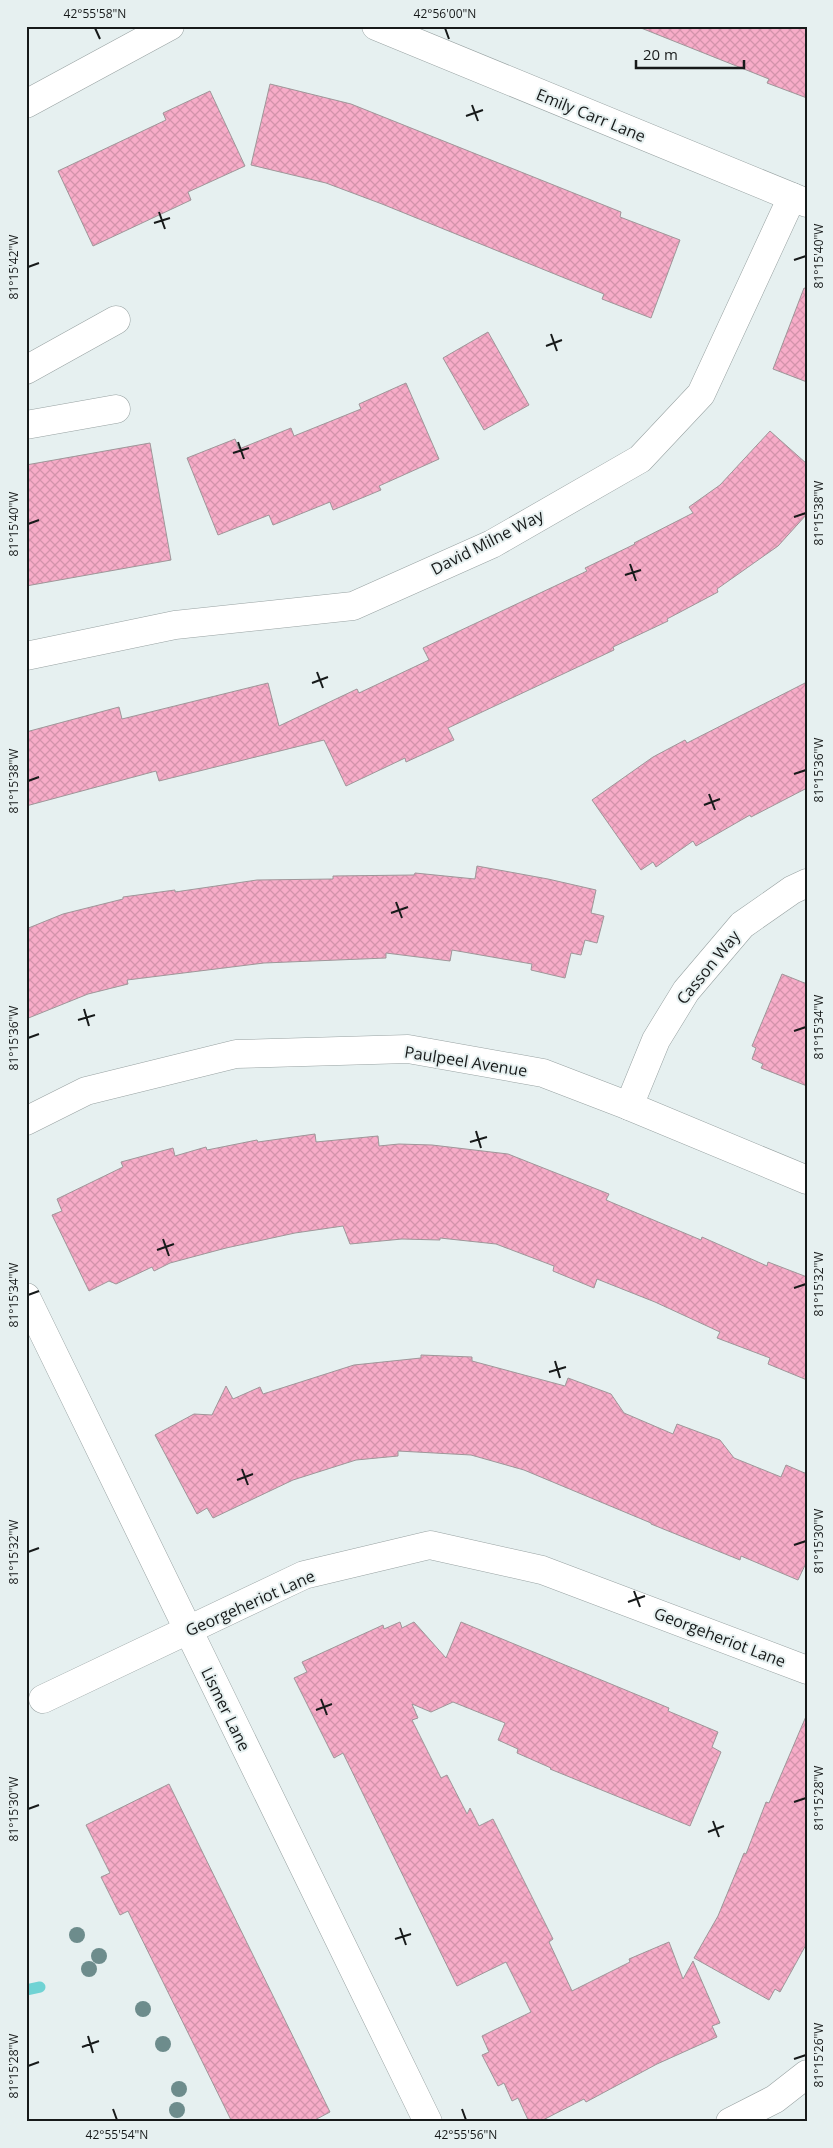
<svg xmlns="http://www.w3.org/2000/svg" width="833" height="2148" font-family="'Open Sans',sans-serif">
<defs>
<pattern id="building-cross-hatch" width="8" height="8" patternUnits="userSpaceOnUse" patternTransform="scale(1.25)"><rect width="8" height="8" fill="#f7acc8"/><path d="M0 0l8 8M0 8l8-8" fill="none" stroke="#d393ab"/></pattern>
</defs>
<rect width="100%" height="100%" fill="#e6f0f0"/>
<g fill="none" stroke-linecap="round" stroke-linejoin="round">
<path stroke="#70d3d4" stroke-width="11" d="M26,1990L40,1987"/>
</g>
<g fill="url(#building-cross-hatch)" stroke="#9f9699">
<path d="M641,26H807V98L767,83L769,79L641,28Z"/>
<path d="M270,84L351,104L621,212L620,217L680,240L651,318L602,299L604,294L382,204L326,183L251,165Z"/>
<path d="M210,91L245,166L188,192L191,200L93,246L58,171L166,120L163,113Z"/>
<path d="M804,288L807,289V382L773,369Z"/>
<path d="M488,332L529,405L484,430L443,358Z"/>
<path d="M406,383L439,459L379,486L381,490L333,510L330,502L273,525L269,515L218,535L187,458L235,439L239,449L291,428L294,436L361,409L359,404Z"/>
<path d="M770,431L807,464V514L778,546L717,589L718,592L667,619L668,621L613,647L614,650L448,728L454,740L406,762L405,758L346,786L324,740L159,781L156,771L26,806V732L119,707L122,719L268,683L279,726L357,689L359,693L429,660L423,648L587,571L585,568L635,544L634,543L693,513L689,507L720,485Z"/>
<path d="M150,443L171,560L26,586V465Z"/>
<path d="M807,682V788L751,817L750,815L696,846L693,841L656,867L653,862L641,870L592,800L653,757L685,740L687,743Z"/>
<path d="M477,866L548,879L596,890L591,913L604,916L597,943L585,940L581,955L571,953L565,978L531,970L532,964L452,950L450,961L386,953V958L264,963L127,980L128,984L88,994L26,1019V929L63,914L123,899V897L175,890V892L257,880L333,879V876L414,875L415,873L475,879Z"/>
<path d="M782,974L807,984V1086L761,1068L763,1064L752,1059L756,1048L752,1046Z"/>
<path d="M315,1134L316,1142L378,1136L379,1146L399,1144L432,1145L508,1154L609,1194L606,1200L613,1203L701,1240L702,1237L767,1266L768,1262L807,1277V1380L768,1364L770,1358L717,1338L720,1332L655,1302L597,1279L594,1288L553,1271L554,1266L496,1244L440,1238V1240L402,1239L350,1244L343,1226L295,1233L226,1248L170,1263L154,1271L152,1267L116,1284L109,1281L89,1291L52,1215L62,1211L57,1199L123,1167L121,1162L173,1148L175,1156L206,1147L207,1150L257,1140L258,1142Z"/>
<path d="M421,1355L472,1357V1361L565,1386L568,1378L611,1394L624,1413L673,1434L677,1424L720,1440L734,1458L781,1477L786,1465L807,1474V1561L798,1580L741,1556L740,1560L651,1524V1523L524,1470L471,1455L398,1451V1456L356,1460L293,1480L213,1518L207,1508L197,1514L155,1435L194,1414L212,1415L226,1386L233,1399L260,1387L263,1394L354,1365L421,1358Z"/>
<path d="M400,1622L402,1628L414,1622L446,1658L461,1622L669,1708L668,1711L718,1732L712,1747L721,1752L690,1826L550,1769L551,1768L517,1753L518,1749L498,1740L505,1723L453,1702L431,1712L412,1704L418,1718L412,1720L441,1778L447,1775L467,1814L470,1808L479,1826L493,1819L553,1939L549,1942L572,1991L630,1962L629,1959L669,1942L683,1979L693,1961L720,2023L712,2026L717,2037L657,2064L586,2102L584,2099L539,2122H529L518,2098L512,2101L504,2083L498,2086L482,2055L489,2052L482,2036L531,2012L506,1962L457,1986L343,1753L334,1758L294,1678L307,1672L302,1662L383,1625L384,1629Z"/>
<path d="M807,1714V1943L780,1992L775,1989L769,2000L694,1958L718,1916L744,1853L746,1854L766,1802L769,1803Z"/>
<path d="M169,1784L330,2112L311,2122H232L128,1911L120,1915L101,1877L110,1873L86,1825Z"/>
</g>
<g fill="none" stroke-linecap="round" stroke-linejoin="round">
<g stroke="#98a2a2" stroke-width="29">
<g id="minor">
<path d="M376,26L807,203"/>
<path d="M26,104L170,26"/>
<path d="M26,370L116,320"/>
<path d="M26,425L116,409"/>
<path d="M26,656L175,625L353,606L492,544L640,459L701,394L792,197"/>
<path d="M629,1106L656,1040L686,991L742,925L792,890L807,883"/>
<path d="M26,1121L86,1091L236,1054L408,1049L543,1073L629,1106L807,1180"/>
<path d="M26,1297L428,2122"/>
<path d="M43,1699L304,1575L430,1545L542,1570L807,1670"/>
<path d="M730,2122L775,2099L807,2074"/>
</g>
</g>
<use href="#minor" stroke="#fff" stroke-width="28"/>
</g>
<g fill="#6d8c8c">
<circle cx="77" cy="1935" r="8"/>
<circle cx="99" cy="1956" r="8"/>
<circle cx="89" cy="1969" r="8"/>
<circle cx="143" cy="2009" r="8"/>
<circle cx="163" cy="2044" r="8"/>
<circle cx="179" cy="2089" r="8"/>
<circle cx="177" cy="2110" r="8"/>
</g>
<path fill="none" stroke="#171a1a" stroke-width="2" d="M95,28L100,39M445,28L449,39M472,105L478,121M466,116L483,110M159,212L165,229M154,223L170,218M794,260L806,256M28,267L39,263M551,334L557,351M546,346L562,340M238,442L244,459M233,453L249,448M794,517L806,513M28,524L39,520M630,564L636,581M625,575L641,570M317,672L323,688M312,683L328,677M794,774L806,770M28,781L39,777M709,794L715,810M704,805L720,799M396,902L402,918M391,913L408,907M84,1009L89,1026M78,1020L95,1015M794,1031L806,1027M28,1038L39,1034M476,1131L481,1148M470,1142L487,1137M163,1239L169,1256M157,1250L174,1244M794,1288L806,1284M28,1295L39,1291M555,1361L560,1378M549,1372L566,1367M242,1469L248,1485M237,1480L253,1474M794,1545L806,1541M28,1552L39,1548M634,1591L640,1607M628,1602L645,1596M321,1699L327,1715M316,1710L332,1704M794,1802L806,1798M28,1809L39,1805M713,1821L719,1837M708,1832L724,1826M400,1928L406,1945M395,1939L411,1934M88,2036L93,2053M82,2047L99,2041M794,2059L806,2055M28,2066L39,2062M113,2109L117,2120M462,2109L466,2120"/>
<g text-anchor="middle" stroke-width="4" stroke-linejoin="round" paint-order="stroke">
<g font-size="16" fill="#171a1a" stroke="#e6f0f0">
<text transform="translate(591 115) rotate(22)" y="6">Emily Carr Lane</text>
<text transform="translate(487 542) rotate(-27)" y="6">David Milne Way</text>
<text transform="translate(708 967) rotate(-51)" y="6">Casson Way</text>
<text transform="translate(466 1061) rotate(9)" y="6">Paulpeel Avenue</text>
<text transform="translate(250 1603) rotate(-24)" y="6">Georgeheriot Lane</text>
<text transform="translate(720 1637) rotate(21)" y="6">Georgeheriot Lane</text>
<text transform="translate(226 1709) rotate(64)" y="6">Lismer Lane</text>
</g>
</g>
<rect width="833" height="2148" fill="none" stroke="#e6f0f0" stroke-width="55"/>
<path d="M636 60v8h108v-8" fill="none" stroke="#171a1a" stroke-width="2.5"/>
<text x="643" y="60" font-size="15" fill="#171a1a" stroke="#e6f0f0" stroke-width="4" paint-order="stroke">20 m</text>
<rect x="28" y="28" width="778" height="2092" fill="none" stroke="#171a1a" stroke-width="2"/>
<g font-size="12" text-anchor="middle" fill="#171a1a">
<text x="95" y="18">42°55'58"N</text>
<text x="445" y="18">42°56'00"N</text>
<text transform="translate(819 256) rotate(-90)" y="4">81°15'40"W</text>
<text transform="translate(14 267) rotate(-90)" y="4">81°15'42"W</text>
<text transform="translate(819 513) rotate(-90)" y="4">81°15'38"W</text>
<text transform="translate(14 524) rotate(-90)" y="4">81°15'40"W</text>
<text transform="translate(819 770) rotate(-90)" y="4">81°15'36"W</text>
<text transform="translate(14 781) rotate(-90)" y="4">81°15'38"W</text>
<text transform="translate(819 1027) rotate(-90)" y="4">81°15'34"W</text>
<text transform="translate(14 1038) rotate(-90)" y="4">81°15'36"W</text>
<text transform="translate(819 1284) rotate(-90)" y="4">81°15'32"W</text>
<text transform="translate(14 1295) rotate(-90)" y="4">81°15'34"W</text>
<text transform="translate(819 1541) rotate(-90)" y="4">81°15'30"W</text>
<text transform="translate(14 1552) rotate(-90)" y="4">81°15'32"W</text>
<text transform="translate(819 1798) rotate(-90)" y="4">81°15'28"W</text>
<text transform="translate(14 1809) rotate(-90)" y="4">81°15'30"W</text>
<text transform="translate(819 2055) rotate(-90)" y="4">81°15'26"W</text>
<text transform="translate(14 2066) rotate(-90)" y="4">81°15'28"W</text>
<text x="117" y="2139">42°55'54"N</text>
<text x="466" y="2139">42°55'56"N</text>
</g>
</svg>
